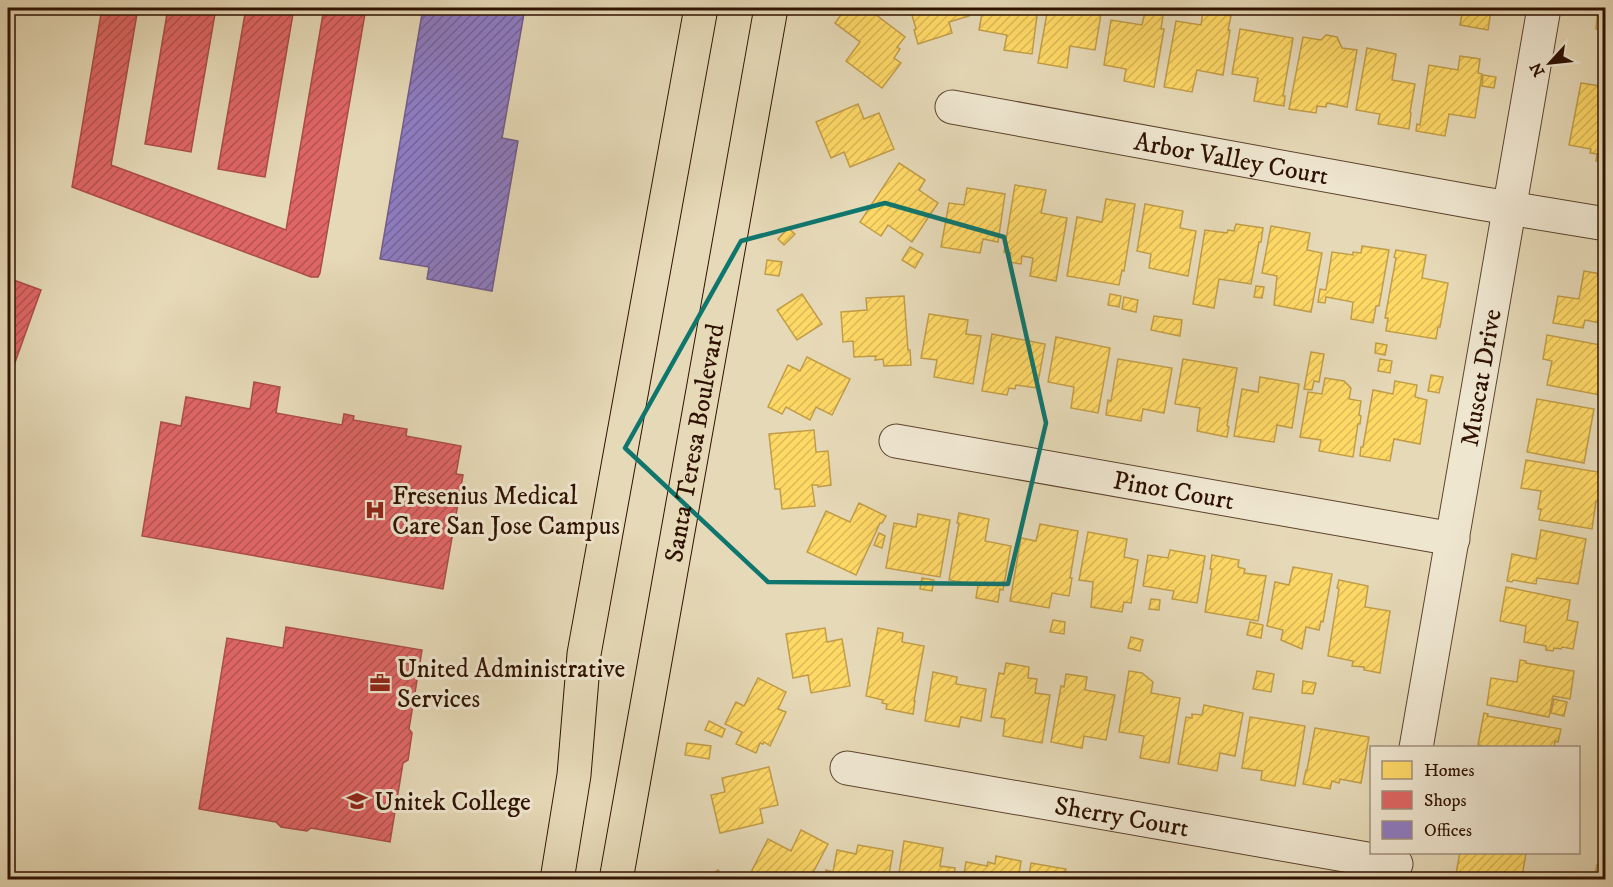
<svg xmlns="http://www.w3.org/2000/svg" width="1613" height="887" font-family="'IM FELL DW Pica',serif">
<defs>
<pattern id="homes-hatch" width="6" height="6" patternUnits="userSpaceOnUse" patternTransform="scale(1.5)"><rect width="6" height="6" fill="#ffd966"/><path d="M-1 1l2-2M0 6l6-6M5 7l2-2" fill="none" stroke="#dbb957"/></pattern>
<pattern id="shops-hatch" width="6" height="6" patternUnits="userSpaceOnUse" patternTransform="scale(1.5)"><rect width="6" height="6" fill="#e06666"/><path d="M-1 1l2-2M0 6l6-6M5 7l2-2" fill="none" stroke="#b65352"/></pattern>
<pattern id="offices-hatch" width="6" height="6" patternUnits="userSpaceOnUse" patternTransform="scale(1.5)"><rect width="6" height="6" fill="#8e7cc3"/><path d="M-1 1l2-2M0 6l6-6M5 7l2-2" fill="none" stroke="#74649c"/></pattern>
</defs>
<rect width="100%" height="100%" fill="#e6d9b7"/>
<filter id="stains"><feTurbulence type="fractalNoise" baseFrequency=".00333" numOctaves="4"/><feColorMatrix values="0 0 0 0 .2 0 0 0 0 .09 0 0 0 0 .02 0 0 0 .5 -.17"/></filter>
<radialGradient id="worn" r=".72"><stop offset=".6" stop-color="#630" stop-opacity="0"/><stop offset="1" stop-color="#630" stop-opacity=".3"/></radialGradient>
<g fill="url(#homes-hatch)" stroke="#c19d48" stroke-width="1.5">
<path d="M846,8H867L905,37L897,47L900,49L894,58L901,63L882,88L846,61L860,42L835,23Z"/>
<path d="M910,8H966L969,16L949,22L952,33L918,44L914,30L916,29Z"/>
<path d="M983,8H1038L1032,54L1004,50L1007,35L979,30Z"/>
<path d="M1048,8H1102L1095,50L1070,46L1067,68L1038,63Z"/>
<path d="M1463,8H1494V10H1491L1488,30L1460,25Z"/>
<path d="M1598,8H1606V31L1596,29Z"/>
<path d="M1203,11L1231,16L1228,30H1230L1223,75L1197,70L1192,92L1164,87L1176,21L1201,25Z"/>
<path d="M1145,12L1163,15L1161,29H1164L1154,87L1124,81L1126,69L1104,65L1111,20L1142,25Z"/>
<path d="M1240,29L1293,38L1283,96H1285L1284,106L1254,101L1258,78L1232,74Z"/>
<path d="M1326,35L1337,37L1342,48L1357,50L1347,107L1327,103L1326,107L1317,106L1316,113L1289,109L1303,37L1321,40Z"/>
<path d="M1367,48L1396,54L1392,80L1415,84L1410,112L1411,113L1409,129L1378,124L1380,114L1356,110Z"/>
<path d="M1460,56L1480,59L1478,73L1482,74L1475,118L1449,114L1445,136L1416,131L1417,124L1420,125L1429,65L1458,70Z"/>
<path d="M1483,75L1496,77L1494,88L1482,86Z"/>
<path d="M1581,83L1606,87V163L1596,161L1597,154L1590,153L1591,149L1569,145Z"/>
<path d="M858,104L864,119L879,113L894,149L850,167L844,152L831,158L816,122Z"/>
<path d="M899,163L925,180L919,190L938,203L912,242L888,225L881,236L860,222Z"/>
<path d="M1015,185L1046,190L1041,213L1067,218L1056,281L1030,276L1033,258L1022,256L1021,264L1009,262L1011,253L1004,252Z"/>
<path d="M967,188L1005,194L998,242L983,239L980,253L941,247L949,203L964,205Z"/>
<path d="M1106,199L1135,204L1124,271L1122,270L1119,285L1067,276L1077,217L1102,222Z"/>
<path d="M1145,204L1183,211L1180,228L1196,231L1188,276L1149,268L1151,254L1137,251Z"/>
<path d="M1236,224L1263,228L1261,242H1259L1251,284L1219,279L1214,308L1193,304L1205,230L1227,233L1228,230L1234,231Z"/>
<path d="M1271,226L1310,233L1307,250L1322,253L1311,312L1274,305L1277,276L1262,273Z"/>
<path d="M788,228L795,234L784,245L778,239Z"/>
<path d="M1362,246L1389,250L1379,306H1376L1373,323L1351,319L1353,302L1326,297L1325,303L1318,302L1320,289L1326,290L1332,252L1353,255V252L1361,253Z"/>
<path d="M910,247L923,254L915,268L902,260Z"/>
<path d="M1396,250L1426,255L1422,278L1448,283L1440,327H1438L1436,339L1386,331L1388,318H1385L1396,258L1394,257Z"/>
<path d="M767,260L782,262L779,276L765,274Z"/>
<path d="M1584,271L1606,275V324L1585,320L1583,328L1553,323L1558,296L1579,299Z"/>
<path d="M1256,286L1264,287L1262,298L1254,297Z"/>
<path d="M802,294L822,324L797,340L777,310Z"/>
<path d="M1110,294L1121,296L1119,307L1108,305Z"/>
<path d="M904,296L908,350H910L911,365L884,366L883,359L875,360L876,356L854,357L853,341L843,342L841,312L867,310L866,298Z"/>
<path d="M1124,297L1138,300L1136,312L1122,309Z"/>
<path d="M929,314L968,320L966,334L981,336L973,384L934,377L937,360L921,358Z"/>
<path d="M1154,316L1182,320L1180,336L1151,330Z"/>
<path d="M992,334L1045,344L1037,388L1016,385L1015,389L1009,388L1007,395L982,391Z"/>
<path d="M1547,335L1606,346V367L1600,395L1547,385L1552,361L1543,359Z"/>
<path d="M1056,337L1110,348L1098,413L1071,408L1074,387L1048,382Z"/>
<path d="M1376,343L1387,345L1385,355L1375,353Z"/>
<path d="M1311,352L1324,354L1319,382L1314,381L1312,390L1304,389Z"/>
<path d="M807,357L850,379L832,415L816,407L810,420L786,407L782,414L768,407L788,365L800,371Z"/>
<path d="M1118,359L1172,368L1164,413L1143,409L1141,421L1106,415L1108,400L1111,401Z"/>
<path d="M1183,359L1237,368L1227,426L1229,427L1227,437L1197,431L1200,408L1175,404Z"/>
<path d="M1380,359L1392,361L1390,373L1378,371Z"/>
<path d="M1431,375L1443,377L1439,393L1428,391Z"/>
<path d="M1260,377L1299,384L1292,428L1277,425L1274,442L1234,436L1242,389L1258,392Z"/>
<path d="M1325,378L1344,381L1351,388L1349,399L1361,401L1359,415L1361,416L1360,424H1358L1353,457L1319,451L1321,440L1300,437L1308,392L1322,394Z"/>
<path d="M1395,381L1417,385L1415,397L1427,400L1420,444L1394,439L1390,461L1360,456L1361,447H1363L1373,390L1393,394Z"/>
<path d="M1537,399L1594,409L1584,463L1527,452Z"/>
<path d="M814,430L816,452L828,451L831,485L818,487V485H812L815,506L782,509L780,489H775L769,434Z"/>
<path d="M1526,460L1604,473L1602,481H1605L1603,494L1600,493L1599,501H1596L1592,529L1539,520L1541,509H1538L1541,491L1521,488Z"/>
<path d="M859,503L886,516L882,523H880L856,575L807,552L826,511L850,522Z"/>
<path d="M959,513L989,519L985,541L1011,546L1003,590L1000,589L998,602L976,598L978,585L949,580L959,523H957Z"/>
<path d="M918,514L950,520L940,577L886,568L894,523L916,527Z"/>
<path d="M1040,524L1078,531L1070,578H1072L1069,596L1052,593L1049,608L1010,601L1021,538L1036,541Z"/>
<path d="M1541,530L1586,539L1578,584L1537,578L1536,584L1513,580L1512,582L1507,581L1512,554L1536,559Z"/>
<path d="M1088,532L1127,539L1124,557L1138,560L1131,603L1124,602L1122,612L1091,607L1093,582L1079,580Z"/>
<path d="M879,533L885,536L882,548L874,545Z"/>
<path d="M1170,550L1205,556L1197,603L1172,599L1174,591L1143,586L1148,555L1168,558Z"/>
<path d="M1212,555L1239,560L1238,567L1245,569L1244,573L1266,576L1258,621L1205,612L1212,569H1210Z"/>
<path d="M1293,567L1332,574L1323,622L1321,621L1319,630L1306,627L1302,649L1281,640L1283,630L1267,626L1275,582L1289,585Z"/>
<path d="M922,578L934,580L932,591L920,589Z"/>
<path d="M1339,580L1368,586L1365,607L1390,611L1380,673L1364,670V667L1352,666L1353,661L1328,656L1339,589L1337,588Z"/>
<path d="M1506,587L1570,600L1567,620L1578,622L1573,649L1562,647L1561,649L1554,648L1553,651L1546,650V646L1524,642L1526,626L1500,621Z"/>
<path d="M1151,599L1160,600L1159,610L1149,609Z"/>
<path d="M1053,620L1065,622L1064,634L1050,632Z"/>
<path d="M1250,622L1263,625L1261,638L1247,635Z"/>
<path d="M825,628L827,642L842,639L850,686L811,693L808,675L793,678L786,634Z"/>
<path d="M878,628L903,633L902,642L924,646L914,701H915L913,714L886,709L887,704L882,703L883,700L866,696Z"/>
<path d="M1131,637L1143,640L1140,651L1128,648Z"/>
<path d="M1520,660L1526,661V663L1574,671L1570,699L1553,696L1549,717L1487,705L1491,678L1517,682Z"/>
<path d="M1006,663L1029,667L1028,678L1037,679L1035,693L1050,695L1042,743L1003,736L1005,719L991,717L999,673L1004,674Z"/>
<path d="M1129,671L1142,673L1153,682L1151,693L1180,698L1169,763L1140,758L1144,736L1119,732Z"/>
<path d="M1257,671L1274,674L1271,692L1253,689Z"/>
<path d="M933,672L957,677L956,684L986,689L981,721L961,717L959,727L925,721Z"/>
<path d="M1066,674L1087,677L1085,690L1115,695L1106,740L1084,736L1082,748L1051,742L1061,686L1064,687Z"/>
<path d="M758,678L786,692L778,709L786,712L770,746L764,742L763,744L760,743L756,753L736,744L742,732L725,724L736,702L744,706Z"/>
<path d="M1303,681L1316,683L1313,694L1302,693Z"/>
<path d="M1554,699L1567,702L1564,716L1551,713Z"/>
<path d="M1204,705L1243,713L1235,756L1220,753L1217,771L1178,764L1186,717L1192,718V714L1202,715Z"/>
<path d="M1484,713L1488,714L1487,716L1561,729L1558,742L1555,741L1554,748H1496L1478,745Z"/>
<path d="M1250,717L1305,726L1295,786L1261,780L1262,771L1242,768Z"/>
<path d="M709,721L725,729L722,737L705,730Z"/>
<path d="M1315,728L1369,737L1361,783L1340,779L1339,783L1332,781L1330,789L1303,784L1306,770H1307Z"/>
<path d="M687,743L711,746L709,759L685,755Z"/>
<path d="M769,767L778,805L760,809L763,823L720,833L711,795L725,792L722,778Z"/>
<path d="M801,830L828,844L809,880H747L768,839L791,851Z"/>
<path d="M904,841L943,848L940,866L955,868L953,880H898Z"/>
<path d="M858,845L893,851L888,880H824L826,870L833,872L837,850L856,854Z"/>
<path d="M1460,852L1526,853L1522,877L1533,880H1483L1456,874Z"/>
<path d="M996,856L1021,861L1018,880H963L966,862L987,866L988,862L995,864Z"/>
<path d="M1031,863L1066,869L1064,878L1074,880H1028Z"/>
<path d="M1597,865L1606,867V880H1594Z"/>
<path d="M718,870L726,880H709L708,878Z"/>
<path d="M1109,873L1142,880H1108Z"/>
</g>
<g fill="url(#shops-hatch)" stroke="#ab4d48" stroke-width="1.5">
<path d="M102,8H138L111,165L286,230L324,8H366L320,273L318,277H311L72,187Z"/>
<path d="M168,8H216L191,152L145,144Z"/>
<path d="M246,8H294L265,177L218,169Z"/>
<path d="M8,278L41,290L8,382Z"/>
<path d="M254,382L280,387L276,413L342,425L344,414L354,416L353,420L407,429L406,436L461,446L456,474L463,475L443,589L142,536L161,422L181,426L186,397L250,409Z"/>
<path d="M286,627L422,650L409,729L412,733L408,760L403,763L390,842L311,828L307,831L281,827L276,822L199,809L227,638L283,648Z"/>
</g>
<path fill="url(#offices-hatch)" stroke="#725c89" stroke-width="1.5" d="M423,8H525L502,138L518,141L492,291L427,279L429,267L380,259Z"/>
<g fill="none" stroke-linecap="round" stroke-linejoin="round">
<g stroke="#5d442e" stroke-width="35">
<g id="minor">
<path id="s1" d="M952,107L1479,203L1606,224"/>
<path id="s2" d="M896,441L1453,539"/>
<path id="s3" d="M1416,748L1544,8"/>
<path id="s4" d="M847,768L1396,864"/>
</g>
</g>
<g stroke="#2f1201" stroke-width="35">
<g id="major">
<path d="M557,880L574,775L584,654L701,8"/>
<path id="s5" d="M616,880L771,8"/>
</g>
</g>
<use href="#minor" stroke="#efe6d0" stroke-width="33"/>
<use href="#major" stroke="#e6d9b7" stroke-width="33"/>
</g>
<path fill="none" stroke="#0f766e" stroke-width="4.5" stroke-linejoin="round" d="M885,203L1004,237L1046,423L1008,584L768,582L625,448L741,241Z"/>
<defs>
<g id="hospital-bare" transform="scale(1.62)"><path d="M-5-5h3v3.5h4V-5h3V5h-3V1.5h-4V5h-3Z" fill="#8f2418" stroke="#efe6d0" stroke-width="2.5" paint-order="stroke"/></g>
<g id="office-bare" transform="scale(1.62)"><path d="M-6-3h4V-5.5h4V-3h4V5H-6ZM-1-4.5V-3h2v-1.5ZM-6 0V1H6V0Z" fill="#8f2418" stroke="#efe6d0" stroke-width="2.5" paint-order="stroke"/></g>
<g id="university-bare" transform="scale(1.62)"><path d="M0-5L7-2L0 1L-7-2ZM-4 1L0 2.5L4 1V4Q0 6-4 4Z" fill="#8f2418" stroke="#efe6d0" stroke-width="2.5" paint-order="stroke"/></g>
</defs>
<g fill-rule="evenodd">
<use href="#hospital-bare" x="375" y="510"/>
<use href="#office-bare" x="380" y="683"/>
<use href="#university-bare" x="357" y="801"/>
</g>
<g text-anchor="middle" stroke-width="6" stroke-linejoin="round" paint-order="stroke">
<g font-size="26" fill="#2f1201" stroke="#efe6d0">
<text dy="9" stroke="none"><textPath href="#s1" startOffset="284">Arbor Valley Court</textPath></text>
<text dy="9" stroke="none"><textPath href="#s3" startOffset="376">Muscat Drive</textPath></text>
<text dy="9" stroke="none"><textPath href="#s5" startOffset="444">Santa Teresa Boulevard</textPath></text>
<text dy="9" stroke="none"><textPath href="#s2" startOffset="282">Pinot Court</textPath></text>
<text dy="9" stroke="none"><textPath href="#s4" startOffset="279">Sherry Court</textPath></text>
</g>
<g font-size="26" fill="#2f1201" stroke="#efe6d0" text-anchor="start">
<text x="392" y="504">Fresenius Medical<tspan x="392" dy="30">Care San Jose Campus</tspan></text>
<text x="397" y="677">United Administrative<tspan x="397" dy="30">Services</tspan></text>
<text x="374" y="810">Unitek College</text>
</g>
</g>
<rect width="1613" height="887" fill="none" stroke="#e6d9b7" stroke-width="30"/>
<rect x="9" y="9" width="1595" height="869" fill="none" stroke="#2f1201" stroke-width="3"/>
<rect x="15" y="15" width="1583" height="857" fill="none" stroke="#2f1201" stroke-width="1.5"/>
<rect x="1370" y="746" width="210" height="108" fill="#efe6d0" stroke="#a2917d" stroke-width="1.5"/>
<rect x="1382" y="761" width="30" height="18" fill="#ffd966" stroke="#a2917d" stroke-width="1.5"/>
<text x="1424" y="776" font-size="18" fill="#2f1201">Homes</text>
<rect x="1382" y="791" width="30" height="18" fill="#e06666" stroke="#a2917d" stroke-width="1.5"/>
<text x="1424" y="806" font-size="18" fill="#2f1201">Shops</text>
<rect x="1382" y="821" width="30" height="18" fill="#8e7cc3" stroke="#a2917d" stroke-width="1.5"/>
<text x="1424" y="836" font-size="18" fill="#2f1201">Offices</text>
<g transform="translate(1550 63) rotate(243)" stroke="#efe6d0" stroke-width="4.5" paint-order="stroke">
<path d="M0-4.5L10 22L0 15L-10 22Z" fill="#2f1201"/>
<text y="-9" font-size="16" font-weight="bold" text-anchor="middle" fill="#2f1201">N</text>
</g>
<rect width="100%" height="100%" filter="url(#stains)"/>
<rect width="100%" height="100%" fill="url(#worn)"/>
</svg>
